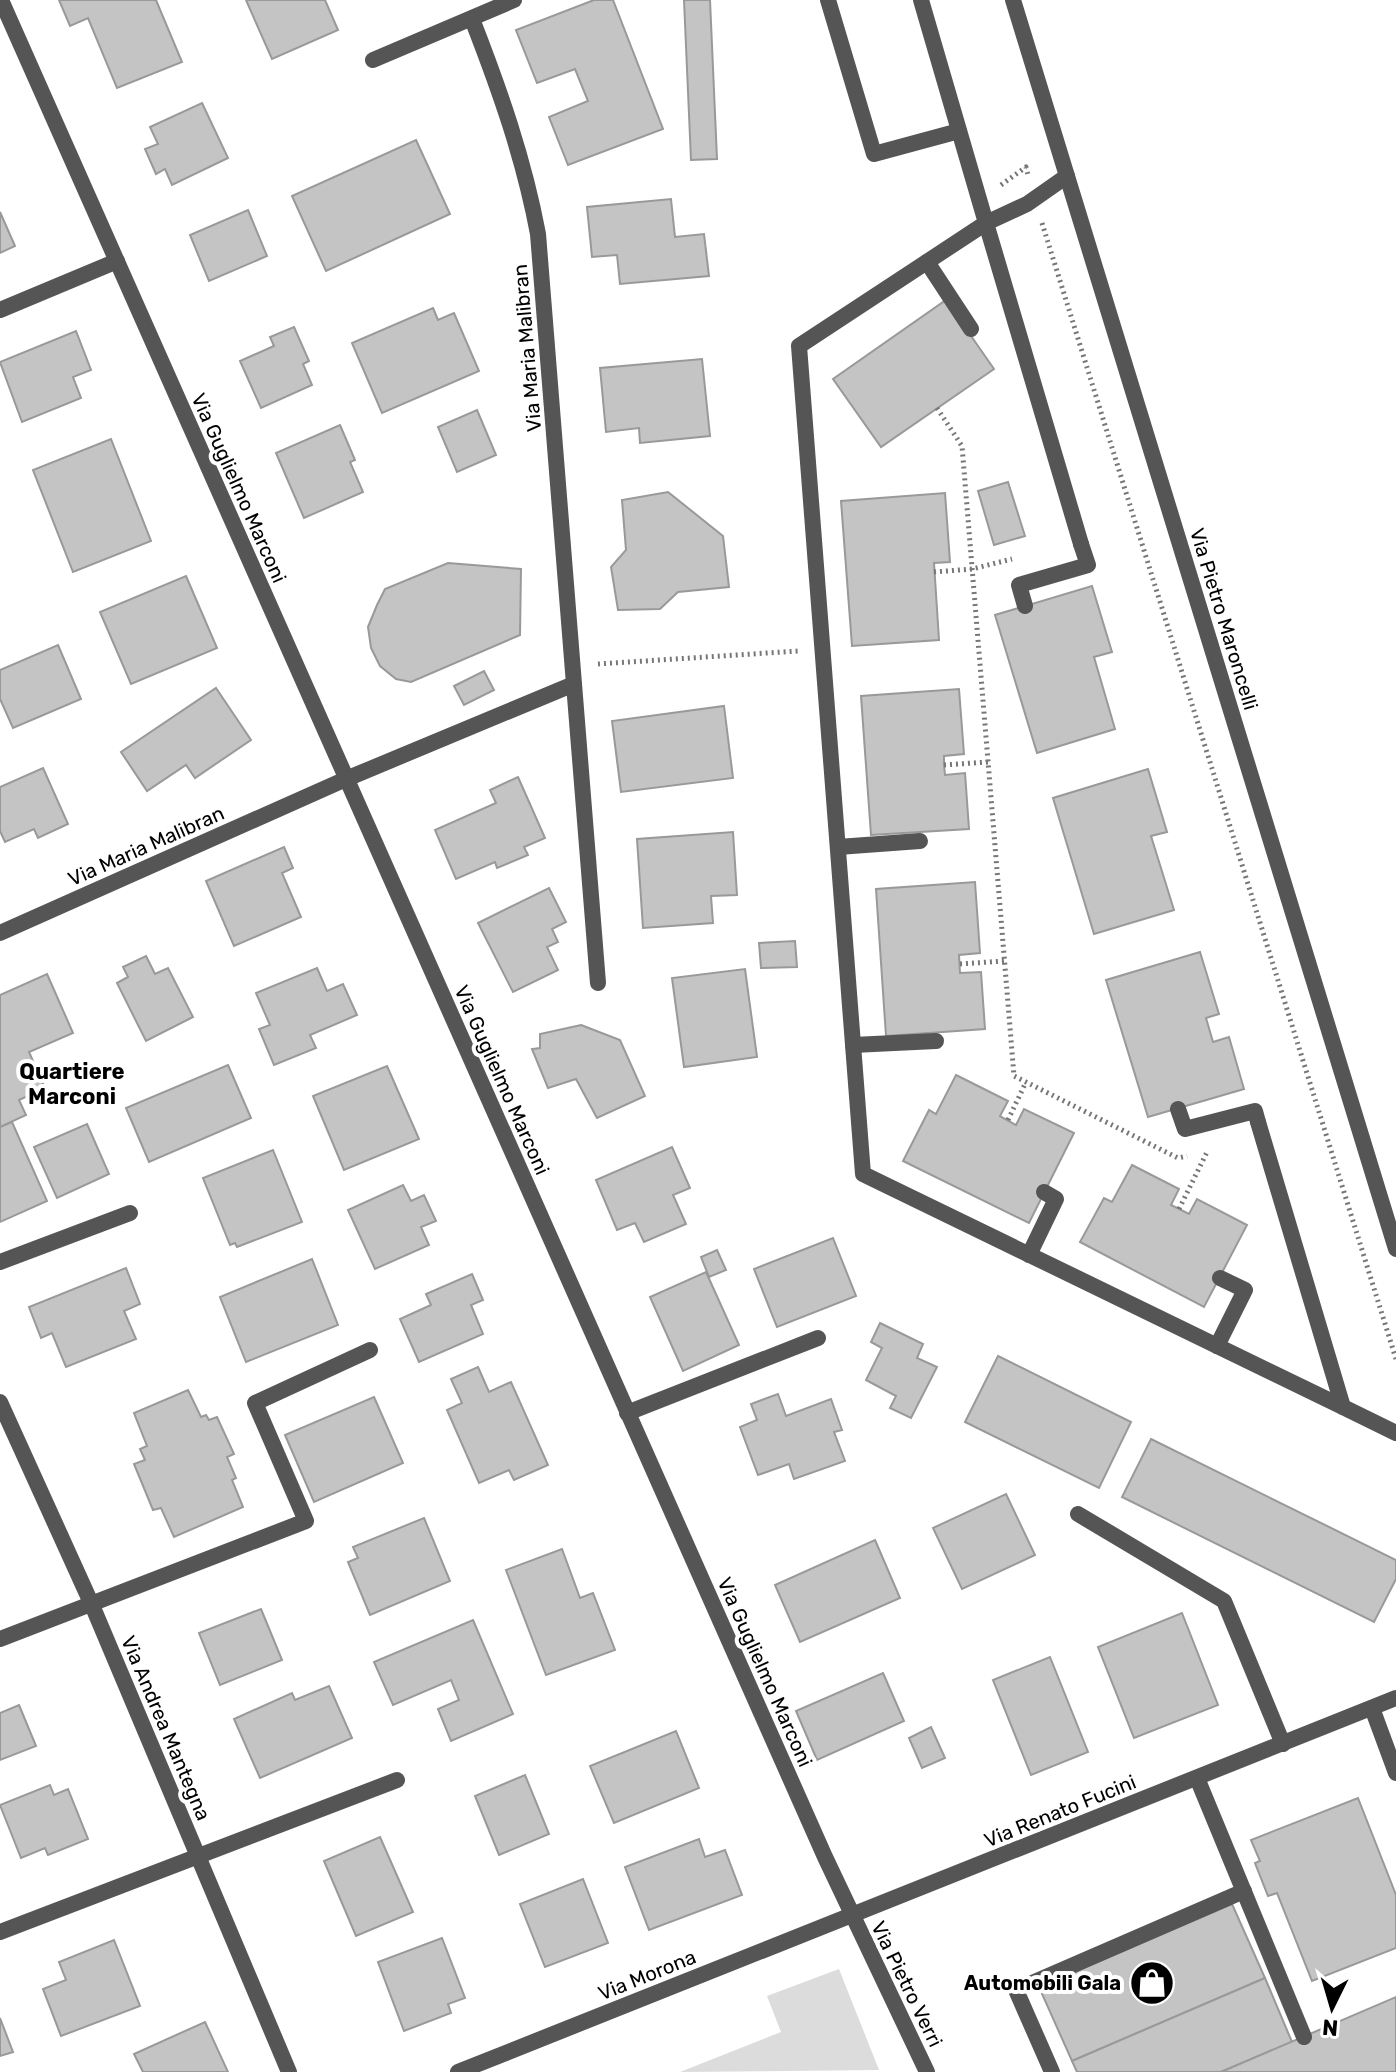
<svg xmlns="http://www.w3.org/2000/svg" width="1396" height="2072" font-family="Rubik,sans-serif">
<rect width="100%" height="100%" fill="#fff"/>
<path fill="#dcdcdc" d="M839,1969L879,2070L680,2072L781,2032L767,1996Z"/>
<g fill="#c4c4c4" stroke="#999" stroke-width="2">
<path d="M59,0H156L182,62L117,88L88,18L70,26Z"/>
<path d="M246,0H325L338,30L272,59Z"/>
<path d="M594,0H613L663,129L568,165L549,117L588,101L575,69L537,83L516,30Z"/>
<path d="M684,0H710L717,159L691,160Z"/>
<path d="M202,103L228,158L172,185L165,169L156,174L145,149L158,144L150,127Z"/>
<path d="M416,140L450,214L326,271L292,196Z"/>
<path d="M671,199L675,237L704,234L709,276L620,284L617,255L592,257L587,207Z"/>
<path d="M248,210L267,256L209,281L190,235Z"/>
<path d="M0,212L15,246L0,253Z"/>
<path d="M946,300L994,369L881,447L833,379Z"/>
<path d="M433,308L438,320L454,313L479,371L382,413L352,343Z"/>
<path d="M294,327L309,361L303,364L312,385L261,408L240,361L274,346L270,337Z"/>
<path d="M76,331L91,370L73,377L81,398L22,422L0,362Z"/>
<path d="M702,359L710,436L640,443L639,428L606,432L600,368Z"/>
<path d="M477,410L496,455L457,472L438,427Z"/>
<path d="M340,425L355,460L350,462L363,492L304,518L276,453Z"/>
<path d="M111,439L151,541L73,572L33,470Z"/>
<path d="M1008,482L1025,536L994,545L978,491Z"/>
<path d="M668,492L723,536L729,587L678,592L660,609L618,610L611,567L626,550L622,500Z"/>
<path d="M945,493L950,562L934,563L939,640L852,646L841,501Z"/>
<path d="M448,563L521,569L520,635L411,682L396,679L380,666L371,648L368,627L377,605L385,589Z"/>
<path d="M186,576L217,648L131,684L100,612Z"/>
<path d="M1092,586L1112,652L1094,657L1115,729L1037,753L995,615Z"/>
<path d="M58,645L81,699L13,728L0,699V670Z"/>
<path d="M484,671L494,690L464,705L454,686Z"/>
<path d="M216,688L251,740L195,778L186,765L147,791L121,752Z"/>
<path d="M959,689L964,754L944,756V765L945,775L965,773L969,829L871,835L861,696Z"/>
<path d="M724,706L733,778L621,792L612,721Z"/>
<path d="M43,768L68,824L38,838L34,829L5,842L0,831V787Z"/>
<path d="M1148,769L1167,832L1151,836L1174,910L1094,934L1053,798Z"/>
<path d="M518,777L545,838L524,847L528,855L497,868L495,862L456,879L435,830L496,803L490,790Z"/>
<path d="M733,832L737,895L711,896L713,923L643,928L637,839Z"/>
<path d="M284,847L293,868L282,873L301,917L234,946L206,881Z"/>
<path d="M975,882L980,953L959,955L960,973L981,972L985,1029L886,1036L876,889Z"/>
<path d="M549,888L566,922L552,929L558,942L547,947L558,970L513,992L478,923Z"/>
<path d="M795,941L797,967L761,968L759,943Z"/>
<path d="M1200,952L1219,1014L1206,1018L1213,1042L1229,1037L1244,1089L1148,1117L1106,980Z"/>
<path d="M146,956L155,974L168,968L193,1017L146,1041L117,983L128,977L123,967Z"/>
<path d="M317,968L327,991L343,984L357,1015L310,1035L316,1048L274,1065L259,1029L270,1025L256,993Z"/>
<path d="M745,969L757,1057L684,1067L672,978Z"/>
<path d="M47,974L73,1033L29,1052L45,1088L19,1100L26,1115L0,1127V995Z"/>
<path d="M581,1025L620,1040L645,1096L597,1118L576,1079L548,1088L532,1049L540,1048V1034Z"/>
<path d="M228,1065L251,1118L149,1162L126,1108Z"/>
<path d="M387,1066L419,1139L344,1170L313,1096Z"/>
<path d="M956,1075L1008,1101L1000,1116L1016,1125L1024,1109L1074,1133L1029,1223L903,1161L929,1110L936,1114Z"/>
<path d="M12,1122L47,1201L0,1222V1127Z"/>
<path d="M87,1124L109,1174L57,1198L34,1147Z"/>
<path d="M672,1147L690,1188L673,1195L686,1224L644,1242L635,1223L617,1230L596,1180Z"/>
<path d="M273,1150L302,1222L237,1247L235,1243L230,1245L203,1178Z"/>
<path d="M1132,1165L1179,1189L1171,1205L1189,1214L1197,1199L1247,1225L1204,1307L1080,1242L1104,1198L1112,1202Z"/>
<path d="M403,1185L411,1201L424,1195L436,1221L421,1227L429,1245L375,1269L348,1210Z"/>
<path d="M833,1238L856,1296L777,1327L754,1269Z"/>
<path d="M717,1250L726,1270L709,1277L701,1257Z"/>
<path d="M312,1259L338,1325L246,1362L220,1297Z"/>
<path d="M126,1268L140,1304L124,1311L136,1339L66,1367L52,1333L41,1338L29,1307Z"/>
<path d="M706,1272L739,1345L683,1371L650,1297Z"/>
<path d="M472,1274L483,1300L471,1305L483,1334L419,1362L400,1319L431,1305L426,1294Z"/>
<path d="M880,1323L923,1344L917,1358L937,1367L911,1418L890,1408L896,1396L866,1380L882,1348L871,1342Z"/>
<path d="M998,1356L1131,1422L1099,1488L965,1422Z"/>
<path d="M478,1367L489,1392L511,1382L548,1465L514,1480L509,1470L479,1483L447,1410L462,1403L451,1379Z"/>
<path d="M188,1390L201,1417L206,1415L209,1420L217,1417L234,1454L227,1457L236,1478L232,1480L243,1507L174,1537L161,1508L153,1510L134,1464L145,1460L140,1449L147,1446L134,1413Z"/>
<path d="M778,1394L786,1416L831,1399L842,1430L834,1432L845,1461L794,1479L789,1464L758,1475L740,1427L757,1420L751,1404Z"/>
<path d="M374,1397L403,1463L314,1502L285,1435Z"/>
<path d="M1151,1439L1396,1560V1579L1374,1622L1122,1497Z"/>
<path d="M1006,1494L1035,1555L962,1589L933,1528Z"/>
<path d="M424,1518L450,1581L370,1615L348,1562L358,1558L353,1547Z"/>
<path d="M875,1540L900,1598L800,1642L775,1585Z"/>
<path d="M562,1549L580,1598L593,1593L615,1650L546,1675L506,1570Z"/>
<path d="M261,1609L282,1660L220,1685L199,1633Z"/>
<path d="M1182,1613L1218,1705L1134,1738L1098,1647Z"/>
<path d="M473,1620L513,1714L451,1741L438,1709L459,1700L451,1680L393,1705L374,1662Z"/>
<path d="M1050,1657L1088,1752L1031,1775L993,1680Z"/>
<path d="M883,1673L904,1721L817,1760L796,1711Z"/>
<path d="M329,1686L352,1738L260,1778L234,1719L292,1693L295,1700Z"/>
<path d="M19,1705L36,1746L0,1760V1713Z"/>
<path d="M931,1727L945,1758L922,1768L909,1738Z"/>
<path d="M676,1731L699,1788L614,1823L590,1766Z"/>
<path d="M525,1775L549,1834L499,1855L475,1796Z"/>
<path d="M50,1785L54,1795L68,1789L88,1839L48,1855L45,1848L21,1858L0,1805Z"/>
<path d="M1358,1798L1396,1895V1948L1312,1981L1277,1893L1268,1896L1255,1863L1260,1861L1251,1840Z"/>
<path d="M380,1837L413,1912L356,1936L324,1861Z"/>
<path d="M699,1839L705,1857L725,1850L742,1895L649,1930L625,1867Z"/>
<path d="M583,1879L608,1943L545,1967L520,1904Z"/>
<path d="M1232,1904L1265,1978L1072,2061L1039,1987Z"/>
<path d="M442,1938L465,1998L448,2004L451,2013L404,2031L378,1962Z"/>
<path d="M114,1940L140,2006L61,2036L43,1989L66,1980L59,1962Z"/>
<path d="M1265,1978L1292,2042L1221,2072H1077L1072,2061Z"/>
<path d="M1396,1997V2072H1221Z"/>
<path d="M0,2018L13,2052L0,2056Z"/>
<path d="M205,2022L228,2072H143L134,2054Z"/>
</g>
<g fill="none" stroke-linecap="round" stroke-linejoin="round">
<g stroke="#777" stroke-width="5" stroke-dasharray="2 4" stroke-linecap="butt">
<path d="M1001,185L1026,167L1028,175"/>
<path d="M1042,223L1396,1359"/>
<path d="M937,408L962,446L1014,1076L1178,1158L1187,1156"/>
<path d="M934,572L972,569L1012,559"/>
<path d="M598,664L798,651"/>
<path d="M944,765L988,762"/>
<path d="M960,964L1004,961"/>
<path d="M1008,1120L1026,1082"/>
<path d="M1179,1209L1208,1150"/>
</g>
<g stroke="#555" stroke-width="16">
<path d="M828,0L874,154L959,131"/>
<path d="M921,0L986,223L799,346L863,1174L1343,1407"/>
<path d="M373,60L514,0"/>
<path d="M927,262L971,329"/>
<path d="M1025,606L1019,585L1088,565L1081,544"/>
<path d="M838,847L920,841"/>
<path d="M853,1045L936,1041"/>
<path d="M1178,1109L1185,1129L1255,1111L1258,1122"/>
<path d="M1029,1255L1056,1199L1044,1192"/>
<path d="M0,1262L130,1213"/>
<path d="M1217,1346L1245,1290L1220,1278"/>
<path d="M627,1413L818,1338"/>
<path d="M0,1639L306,1521L255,1403L370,1350"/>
<path d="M1197,1778L1304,2037"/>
<path d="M0,1932L397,1780"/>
<path d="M1052,2072L1016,1990L1244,1891"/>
</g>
<g stroke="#555" stroke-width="16">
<path d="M1,0L825,1857L927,2072"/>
<path d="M1013,0L1396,1249"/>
<path d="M1067,176L1027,204L986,223L1081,544"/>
<path d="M0,310L117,261"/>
<path d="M574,684L598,983"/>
<path d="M0,933L346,779L574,684L538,234C524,159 500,91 472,19"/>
<path d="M1258,1122L1343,1407L1396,1433"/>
<path d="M0,1402L92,1605L289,2072"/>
<path d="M1078,1514L1224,1601L1283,1744"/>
<path d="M1372,1708L1396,1773"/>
<path d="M458,2072L1396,1698"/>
</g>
</g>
<defs>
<g id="shop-disc" transform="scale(2.3)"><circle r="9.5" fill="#000" stroke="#fff"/><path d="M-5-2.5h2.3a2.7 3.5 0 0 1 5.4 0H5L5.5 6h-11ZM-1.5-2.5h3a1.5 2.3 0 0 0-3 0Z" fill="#fff"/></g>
</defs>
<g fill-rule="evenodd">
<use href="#shop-disc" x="1152" y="1983"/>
</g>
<g text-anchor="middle" stroke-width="8" stroke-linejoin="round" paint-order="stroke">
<g font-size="20" fill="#000" stroke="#fff">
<text transform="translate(527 348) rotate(-95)" y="7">Via Maria Malibran</text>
<text transform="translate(239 488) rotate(66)" y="7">Via Guglielmo Marconi</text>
<text transform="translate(1224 619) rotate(73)" y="7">Via Pietro Maroncelli</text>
<text transform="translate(146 846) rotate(-24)" y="7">Via Maria Malibran</text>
<text transform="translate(502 1080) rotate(66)" y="7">Via Guglielmo Marconi</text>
<text transform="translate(765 1672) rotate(66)" y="7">Via Guglielmo Marconi</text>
<text transform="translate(166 1728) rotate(67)" y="7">Via Andrea Mantegna</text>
<text transform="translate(1060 1811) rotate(-22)" y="7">Via Renato Fucini</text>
<text transform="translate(647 1975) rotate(-22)" y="7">Via Morona</text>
<text transform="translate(907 1984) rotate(64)" y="7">Via Pietro Verri</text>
</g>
<g font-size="20" font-weight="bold" fill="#000" stroke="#fff" text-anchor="end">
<text x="1121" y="1990">Automobili Gala</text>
</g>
<g font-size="22" font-weight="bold" fill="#000" stroke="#fff">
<text x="72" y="1079">Quartiere<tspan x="72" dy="25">Marconi</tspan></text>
</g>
</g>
<g transform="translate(1332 2008) rotate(185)" stroke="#ffffff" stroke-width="6" paint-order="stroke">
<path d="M0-6L14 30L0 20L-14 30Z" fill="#000000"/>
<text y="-12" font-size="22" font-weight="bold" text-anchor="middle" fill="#000000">N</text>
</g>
</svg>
